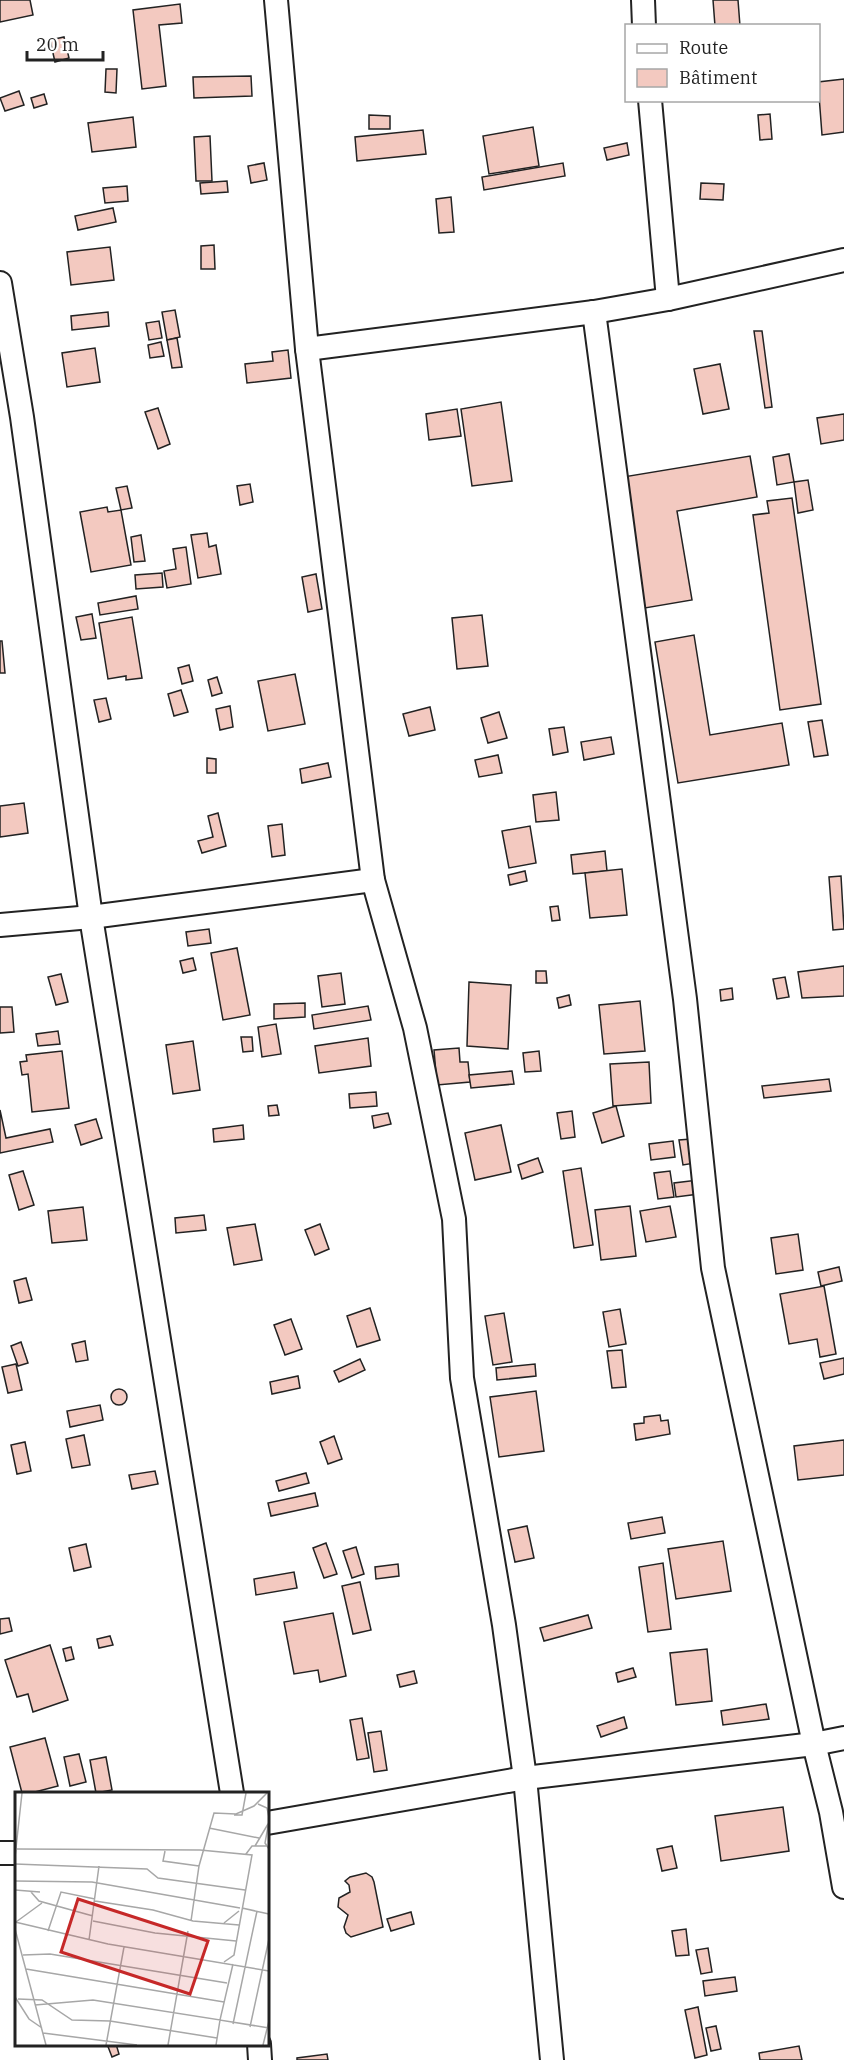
<svg xmlns="http://www.w3.org/2000/svg" width="844" height="2060" font-family="'IBM Plex Serif',serif">
<rect width="100%" height="100%" fill="#fff"/>
<g fill="#f3c9c0" stroke="#222" stroke-width="1.5">
<path d="M0,0H30L33,15L0,22Z"/>
<path d="M713,0H738L740,26H715Z"/>
<path d="M180,4L182,23L159,25L166,86L142,89L133,10Z"/>
<path d="M64,37L69,58L55,62L50,40Z"/>
<path d="M106,69H117L116,93L105,92Z"/>
<path d="M251,76L252,96L194,98L193,77Z"/>
<path d="M844,79V132L822,135L818,82Z"/>
<path d="M19,91L24,105L5,111L0,98Z"/>
<path d="M44,94L47,104L34,108L31,98Z"/>
<path d="M770,114L772,139L760,140L758,115Z"/>
<path d="M369,115L390,116V129H369Z"/>
<path d="M133,117L136,147L92,152L88,123Z"/>
<path d="M533,127L539,166L489,174L483,136Z"/>
<path d="M423,130L426,154L357,161L355,137Z"/>
<path d="M210,136L212,181H196L194,137Z"/>
<path d="M627,143L629,155L607,160L604,148Z"/>
<path d="M264,163L267,180L251,183L248,166Z"/>
<path d="M563,163L565,176L484,190L482,177Z"/>
<path d="M227,181L228,192L201,194L200,183Z"/>
<path d="M701,183L724,184L723,200L700,199Z"/>
<path d="M127,186L128,201L105,203L103,188Z"/>
<path d="M451,197L454,232L439,233L436,199Z"/>
<path d="M113,208L116,222L78,230L75,216Z"/>
<path d="M214,245L215,269H201V246Z"/>
<path d="M110,247L114,280L71,285L67,252Z"/>
<path d="M175,310L180,337L167,340L162,312Z"/>
<path d="M108,312L109,326L72,330L71,316Z"/>
<path d="M159,321L162,338L149,340L146,323Z"/>
<path d="M754,331H762L772,407L765,408Z"/>
<path d="M177,338L182,367L172,368L167,340Z"/>
<path d="M161,342L164,356L150,358L148,345Z"/>
<path d="M95,348L100,382L67,387L62,353Z"/>
<path d="M288,350L291,378L247,383L245,364L273,361L272,352Z"/>
<path d="M720,364L729,409L703,414L694,369Z"/>
<path d="M501,402L512,481L472,486L461,409Z"/>
<path d="M158,408L170,444L158,449L145,412Z"/>
<path d="M457,409L461,436L429,440L426,414Z"/>
<path d="M844,414V440L821,444L817,418Z"/>
<path d="M789,454L794,482L777,485L773,457Z"/>
<path d="M750,456L757,497L677,511L692,600L645,608L623,477Z"/>
<path d="M808,480L813,510L798,513L794,482Z"/>
<path d="M250,484L253,502L240,505L237,486Z"/>
<path d="M127,486L132,508L121,510L116,488Z"/>
<path d="M792,498L821,704L780,710L753,515L769,513L767,501Z"/>
<path d="M107,507L108,512L121,510L131,565L91,572L80,512Z"/>
<path d="M207,533L209,547L216,545L221,574L198,578L191,535Z"/>
<path d="M141,535L145,561L134,562L131,537Z"/>
<path d="M186,547L191,584L167,588L164,571L176,569L173,549Z"/>
<path d="M162,573L163,587L136,589L135,575Z"/>
<path d="M316,574L322,609L308,612L302,577Z"/>
<path d="M136,596L138,609L100,615L98,603Z"/>
<path d="M92,614L96,638L81,640L76,617Z"/>
<path d="M482,615L488,666L457,669L452,618Z"/>
<path d="M132,617L142,678L126,680V676L108,679L99,623Z"/>
<path d="M694,635L710,735L782,723L789,765L678,783L655,642Z"/>
<path d="M0,641H2L5,673H0Z"/>
<path d="M189,665L193,681L182,684L178,668Z"/>
<path d="M295,674L305,724L268,731L258,681Z"/>
<path d="M217,677L222,693L212,696L208,680Z"/>
<path d="M181,690L188,712L174,716L168,694Z"/>
<path d="M106,698L111,719L99,722L94,700Z"/>
<path d="M230,706L233,727L220,730L216,709Z"/>
<path d="M430,707L435,730L409,736L403,714Z"/>
<path d="M499,712L507,738L488,743L481,718Z"/>
<path d="M822,720L828,755L814,757L808,722Z"/>
<path d="M564,727L568,752L553,755L549,729Z"/>
<path d="M611,737L614,754L584,760L581,742Z"/>
<path d="M498,755L502,773L479,777L475,760Z"/>
<path d="M207,758L216,759V773H207Z"/>
<path d="M328,763L331,777L302,783L300,769Z"/>
<path d="M556,792L559,820L536,822L533,795Z"/>
<path d="M24,803L28,833L0,837V806Z"/>
<path d="M218,813L226,846L202,853L198,841L213,837L208,816Z"/>
<path d="M282,824L285,855L272,857L268,826Z"/>
<path d="M530,826L536,863L509,868L502,831Z"/>
<path d="M605,851L607,871L573,874L571,855Z"/>
<path d="M622,869L627,915L590,918L585,873Z"/>
<path d="M525,871L527,881L510,885L508,875Z"/>
<path d="M841,876L844,929L833,930L829,877Z"/>
<path d="M558,906L560,920L552,921L550,907Z"/>
<path d="M209,929L211,943L188,946L186,932Z"/>
<path d="M237,948L250,1015L223,1020L211,953Z"/>
<path d="M193,958L196,970L183,973L180,961Z"/>
<path d="M844,966V996L802,998L798,972Z"/>
<path d="M536,971H546L547,983H536Z"/>
<path d="M341,973L345,1004L322,1007L318,976Z"/>
<path d="M61,974L68,1002L56,1005L48,977Z"/>
<path d="M785,977L789,997L777,999L773,979Z"/>
<path d="M469,982L511,985L508,1049L467,1046Z"/>
<path d="M732,988L733,999L721,1001L720,990Z"/>
<path d="M569,995L571,1005L559,1008L557,998Z"/>
<path d="M640,1001L645,1051L604,1054L599,1005Z"/>
<path d="M305,1003V1017L274,1019V1004Z"/>
<path d="M368,1006L371,1020L314,1029L312,1015Z"/>
<path d="M0,1007H12L14,1032L0,1033Z"/>
<path d="M276,1024L281,1054L262,1057L258,1027Z"/>
<path d="M58,1031L60,1044L38,1046L36,1034Z"/>
<path d="M241,1037H252L253,1051L243,1052Z"/>
<path d="M368,1038L371,1066L319,1073L315,1046Z"/>
<path d="M193,1041L200,1090L173,1094L166,1045Z"/>
<path d="M459,1048L460,1062H468L470,1082L437,1085L434,1050Z"/>
<path d="M62,1051L69,1108L32,1112L28,1074L22,1075L20,1062L27,1061L26,1055Z"/>
<path d="M539,1051L541,1071L525,1072L523,1053Z"/>
<path d="M649,1062L651,1103L613,1106L610,1064Z"/>
<path d="M512,1071L514,1084L471,1088L469,1075Z"/>
<path d="M829,1079L831,1091L764,1098L762,1086Z"/>
<path d="M376,1092L377,1106L350,1108L349,1094Z"/>
<path d="M277,1105L279,1115L269,1116L268,1106Z"/>
<path d="M616,1106L624,1136L602,1143L593,1113Z"/>
<path d="M0,1110L6,1138L50,1129L53,1142L0,1153Z"/>
<path d="M572,1111L575,1137L561,1139L557,1113Z"/>
<path d="M388,1113L391,1124L374,1128L372,1116Z"/>
<path d="M96,1119L102,1138L81,1145L75,1125Z"/>
<path d="M243,1125L244,1139L214,1142L213,1129Z"/>
<path d="M501,1125L511,1172L475,1180L465,1133Z"/>
<path d="M691,1139L695,1163L683,1165L679,1140Z"/>
<path d="M673,1141L675,1157L651,1160L649,1144Z"/>
<path d="M538,1158L543,1172L522,1179L518,1165Z"/>
<path d="M581,1168L593,1245L574,1248L563,1171Z"/>
<path d="M23,1171L34,1205L19,1210L9,1175Z"/>
<path d="M670,1171L674,1197L658,1199L654,1173Z"/>
<path d="M698,1180L699,1194L676,1197L674,1183Z"/>
<path d="M630,1206L636,1256L601,1260L595,1210Z"/>
<path d="M670,1206L676,1237L646,1242L640,1211Z"/>
<path d="M83,1207L87,1240L52,1243L48,1211Z"/>
<path d="M204,1215L206,1230L176,1233L175,1218Z"/>
<path d="M255,1224L262,1260L234,1265L227,1228Z"/>
<path d="M320,1224L329,1249L315,1255L305,1230Z"/>
<path d="M798,1234L803,1270L776,1274L771,1238Z"/>
<path d="M839,1267L842,1281L821,1286L818,1272Z"/>
<path d="M26,1278L32,1300L19,1303L14,1281Z"/>
<path d="M824,1286L836,1354L820,1357L817,1339L789,1344L780,1294Z"/>
<path d="M370,1308L380,1340L357,1347L347,1316Z"/>
<path d="M620,1309L626,1344L609,1347L603,1312Z"/>
<path d="M504,1313L512,1362L493,1365L485,1316Z"/>
<path d="M291,1319L302,1349L285,1355L274,1325Z"/>
<path d="M85,1341L88,1360L76,1362L72,1344Z"/>
<path d="M21,1342L28,1363L18,1366L11,1346Z"/>
<path d="M622,1350L626,1387L612,1388L607,1351Z"/>
<path d="M844,1358V1374L824,1379L820,1363Z"/>
<path d="M360,1359L365,1370L339,1382L334,1371Z"/>
<path d="M16,1364L22,1390L8,1393L2,1367Z"/>
<path d="M535,1364L536,1376L497,1380L496,1368Z"/>
<path d="M298,1376L300,1388L272,1394L270,1382Z"/>
<circle cx="119" cy="1397" r="8"/>
<path d="M536,1391L544,1451L499,1457L490,1397Z"/>
<path d="M100,1405L103,1420L70,1427L67,1411Z"/>
<path d="M660,1415L661,1421L668,1420L670,1434L636,1440L634,1424L644,1423V1417Z"/>
<path d="M84,1435L90,1465L72,1468L66,1439Z"/>
<path d="M334,1436L342,1459L328,1464L320,1442Z"/>
<path d="M844,1440V1475L798,1480L794,1446Z"/>
<path d="M25,1442L31,1471L17,1474L11,1445Z"/>
<path d="M155,1471L158,1484L132,1489L129,1475Z"/>
<path d="M306,1473L309,1483L279,1491L276,1481Z"/>
<path d="M315,1493L318,1506L271,1516L268,1503Z"/>
<path d="M662,1517L665,1533L631,1539L628,1523Z"/>
<path d="M527,1526L534,1558L515,1562L508,1530Z"/>
<path d="M723,1541L731,1591L676,1599L668,1549Z"/>
<path d="M326,1543L337,1574L324,1578L313,1548Z"/>
<path d="M86,1544L91,1567L74,1571L69,1548Z"/>
<path d="M356,1547L364,1574L352,1578L343,1551Z"/>
<path d="M663,1563L671,1629L648,1632L639,1567Z"/>
<path d="M398,1564L399,1576L376,1579L375,1567Z"/>
<path d="M294,1572L297,1588L256,1595L254,1579Z"/>
<path d="M360,1582L371,1630L353,1634L342,1586Z"/>
<path d="M333,1613L346,1676L320,1682L318,1670L294,1674L284,1622Z"/>
<path d="M588,1615L592,1628L544,1641L540,1628Z"/>
<path d="M9,1618L12,1631L0,1634V1619Z"/>
<path d="M110,1636L113,1645L99,1648L97,1639Z"/>
<path d="M50,1645L68,1700L33,1712L28,1694L17,1697L5,1660Z"/>
<path d="M71,1647L74,1659L66,1661L63,1649Z"/>
<path d="M707,1649L712,1701L676,1705L670,1653Z"/>
<path d="M633,1668L636,1677L618,1682L616,1673Z"/>
<path d="M414,1671L417,1683L400,1687L397,1675Z"/>
<path d="M766,1704L769,1719L723,1725L721,1711Z"/>
<path d="M624,1717L627,1728L601,1737L597,1726Z"/>
<path d="M362,1718L369,1758L357,1760L350,1720Z"/>
<path d="M381,1731L387,1770L374,1772L368,1733Z"/>
<path d="M45,1738L58,1786L31,1793H22L10,1747Z"/>
<path d="M79,1754L86,1782L70,1786L64,1757Z"/>
<path d="M106,1757L112,1790L96,1793L90,1760Z"/>
<path d="M783,1807L789,1851L721,1861L715,1816Z"/>
<path d="M672,1846L677,1868L662,1871L657,1849Z"/>
<path d="M366,1873L372,1877L374,1882L383,1927L351,1937L346,1933L344,1927L348,1915L338,1907L339,1898L350,1892L349,1885L345,1881L350,1877Z"/>
<path d="M411,1912L414,1924L391,1931L387,1919Z"/>
<path d="M686,1929L689,1955L676,1956L672,1931Z"/>
<path d="M708,1948L712,1972L701,1974L696,1950Z"/>
<path d="M735,1977L737,1991L705,1996L703,1981Z"/>
<path d="M698,2007L707,2055L695,2058L685,2010Z"/>
<path d="M716,2026L721,2049L711,2051L706,2028Z"/>
<path d="M107,2044H116L119,2054L112,2057Z"/>
<path d="M799,2046L802,2060H760L759,2053Z"/>
<path d="M327,2054L328,2060H297V2058Z"/>
</g>
<g fill="none" stroke-linecap="round" stroke-linejoin="round">
<g stroke="#222" stroke-width="26">
<g id="street">
<path d="M276,0L307,349L373,880L415,1028L454,1219L462,1378L504,1625L525,1778L552,2060"/>
<path d="M643,0L644,26"/>
<path d="M650,100L668,299"/>
<path d="M0,283L22,417L91,917L232,1793"/>
<path d="M594,312L685,999L713,1268L814,1744L831,1812L844,1887"/>
<path d="M307,349L594,312L668,299L844,260"/>
<path d="M0,925L91,917L373,880"/>
<path d="M267,1823L525,1778L814,1744L844,1738"/>
<path d="M0,1853H16"/>
<path d="M259,2044L260,2060"/>
</g>
</g>
<use href="#street" stroke="#fff" stroke-width="22"/>
</g>
<g transform="translate(15 1792)">
<rect width="254" height="254" fill="#fff"/>
<path fill="none" stroke="#a7a7a7" stroke-width="1.5" d="M243,12L252,16L254,25M219,23H227L231,1M254,29L250,51L254,57M194,36L244,46M240,54L253,32M2,57L185,58L237,63L219,163L209,170M150,59L148,69L184,74M231,62L237,54H252M0,65L7,1M0,72L132,77L143,86L230,98M0,89L77,90L225,116M0,98L25,100M16,100L24,109L78,124M80,109L138,118L178,129L224,133M227,116L254,122M78,129L140,141L221,149M176,129L184,74L199,21L221,22L239,14L252,1M0,130L93,152L254,179M1,130L27,111M209,131L224,119M0,137L31,253M33,139L46,100L80,107M74,148L84,74M8,163L35,162L212,191M11,177L209,210M0,205L14,227L27,236M3,207L27,208L57,228L95,229L202,246M20,213L78,208L205,228L218,172M218,232L242,119M235,235L254,147M28,241L122,253M91,253L109,155M153,253L173,139M201,253L205,228L254,236M248,253L254,229"/>
<path fill="#c62828" fill-opacity="0.15" stroke="#c62828" stroke-width="3" d="M63,107L193,149L175,202L46,160Z"/>
<rect width="254" height="254" fill="none" stroke="#222" stroke-width="3"/>
</g>
<rect x="625" y="24" width="195" height="78" fill="#ffffff" stroke="#a7a7a7" stroke-width="1.5"/>
<rect x="637" y="44" width="30" height="9" fill="#ffffff" stroke="#a7a7a7" stroke-width="1.5"/>
<text x="679" y="54" font-size="18" fill="#222222">Route</text>
<rect x="637" y="69" width="30" height="18" fill="#f3c9c0" stroke="#a7a7a7" stroke-width="1.5"/>
<text x="679" y="84" font-size="18" fill="#222222">Bâtiment</text>
<path d="M27 51v9h76v-9" fill="none" stroke="#222222" stroke-width="3"/>
<text x="36" y="51" font-size="18" fill="#222222" stroke="#ffffff" stroke-width="4.5" paint-order="stroke">20 m</text>
</svg>
